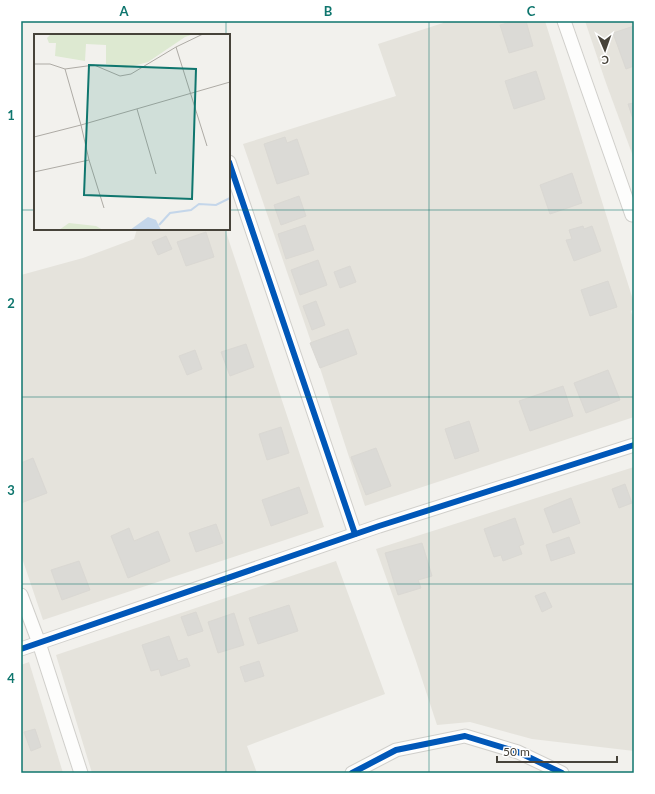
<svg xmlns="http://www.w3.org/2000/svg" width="655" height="794" font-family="Lato,sans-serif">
<rect width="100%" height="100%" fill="#f2f1ed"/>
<g fill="#e5e3dc">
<path d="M443,21H545L634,303V309L631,311L634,321V417L365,506L320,368L243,144L396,96L378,44L443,23Z"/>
<path d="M585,21H634V159L606,83Z"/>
<path d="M137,229H225L324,527L43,620L21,555V275L83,258L134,239Z"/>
<path d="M634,467V751L532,739L470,722L437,725L416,661L376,549Z"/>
<path d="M336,561L385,694L247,746L257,773H92L56,655Z"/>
<path d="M29,662L63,773H21V665Z"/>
</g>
<g fill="#dbdad6" stroke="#dad8d3">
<path d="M515,21H526L533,46L509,53L500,25Z"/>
<path d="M634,26V66L626,69L613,33Z"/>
<path d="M536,71L545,99L514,109L505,81Z"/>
<path d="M634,103V122L628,104Z"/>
<path d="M285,137L287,143L297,139L309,174L277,184L264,144Z"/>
<path d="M572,173L582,203L550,214L540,185Z"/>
<path d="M299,196L306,216L281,225L274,205Z"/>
<path d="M305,225L314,250L286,259L278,234Z"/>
<path d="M583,226L584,229L592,226L601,251L574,261L566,240L572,239L569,230Z"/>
<path d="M206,232L214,257L186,266L177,242Z"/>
<path d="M166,236L172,249L158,255L152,242Z"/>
<path d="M318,260L327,285L300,295L291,270Z"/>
<path d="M350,266L356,282L340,288L334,272Z"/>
<path d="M608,281L617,307L590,316L581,290Z"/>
<path d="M316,301L325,325L312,330L303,306Z"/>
<path d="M348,329L357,354L320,368L310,343Z"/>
<path d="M246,344L254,367L230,376L221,352Z"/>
<path d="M195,350L202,369L187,375L179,356Z"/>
<path d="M608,370L620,400L586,413L574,383Z"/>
<path d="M563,386L573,416L530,431L519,401Z"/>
<path d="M469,421L479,451L455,459L445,429Z"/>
<path d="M281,427L289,453L267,460L259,434Z"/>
<path d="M376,448L391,486L366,495L351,457Z"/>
<path d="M33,458L47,493L21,503V463Z"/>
<path d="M625,484L632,503L619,508L612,489Z"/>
<path d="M299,487L308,513L271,526L262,500Z"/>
<path d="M571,498L580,523L553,533L544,509Z"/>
<path d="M515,518L524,544L519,546L522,554L503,561L501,555L494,557L484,529Z"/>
<path d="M216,524L223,543L196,552L189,533Z"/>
<path d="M129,528L134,541L158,531L170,561L128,578L111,536Z"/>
<path d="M569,537L575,553L551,561L546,545Z"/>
<path d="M422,543L432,576L418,580L421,588L398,595L385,553Z"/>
<path d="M79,561L90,590L62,600L51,570Z"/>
<path d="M545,592L552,607L542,612L535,596Z"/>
<path d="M289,605L298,631L258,644L249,618Z"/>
<path d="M196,612L203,631L188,636L181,617Z"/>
<path d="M234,613L244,645L218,653L208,622Z"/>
<path d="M169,636L178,661L187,658L190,666L161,676L159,669L151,671L142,645Z"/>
<path d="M259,661L264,676L245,682L240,667Z"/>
<path d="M35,729L41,747L31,751L24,732Z"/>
</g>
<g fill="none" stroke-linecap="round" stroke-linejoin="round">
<g stroke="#d0cfcb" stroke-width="15">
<g id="minor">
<path d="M564,21L632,215"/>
<path d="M229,162L355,534"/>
<path d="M21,595L39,643L81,773"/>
<path d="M21,649L379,526L634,445"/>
<path d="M352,773L396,750L465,736L518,752L562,773"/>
</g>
</g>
<use href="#minor" stroke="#fdfdfc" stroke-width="13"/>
<g stroke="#fff" stroke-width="8">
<g id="cycleway">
<path d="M229,162L355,534"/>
<path d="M21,649L379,526L634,445"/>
<path d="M352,773L396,750L465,736L518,752L562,773"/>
</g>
</g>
<use href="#cycleway" stroke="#0057b8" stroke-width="6"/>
</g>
<path fill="none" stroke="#0f766e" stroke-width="1" stroke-opacity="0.55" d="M226,21V35M429,21V773M21,210H35M229,210H634M226,229V773M21,397H634M21,584H634"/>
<g transform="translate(34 34)">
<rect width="196" height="196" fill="#f2f1ed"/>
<path d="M17,0H160L151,3L114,28L92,34L72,30V11L52,10L51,27L21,22L22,9H15L13,4ZM35,189L62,192L69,196H25Z" fill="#dde9d1"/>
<path d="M114,183L122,186L127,196H96Z" fill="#c4d6ea"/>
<path fill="none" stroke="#c4d6ea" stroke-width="2" d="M125,191L136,179L157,176L165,170L182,171L196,164"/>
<path fill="none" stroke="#aeaba5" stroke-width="1" d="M142,13L173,112M0,30H16L31,35L47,91L0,103M31,35L60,31L86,42L97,40L142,13L169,0M103,75L122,140M55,126L70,174M0,138L55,126L47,91L196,48"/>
<path fill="#0f766e" fill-opacity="0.15" stroke="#0f766e" stroke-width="2" d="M55,31L162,35L158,165L50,161Z"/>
<rect width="196" height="196" fill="none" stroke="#47433a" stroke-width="2"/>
</g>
<rect width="655" height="794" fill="none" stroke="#ffffff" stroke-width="44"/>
<g transform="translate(605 50) rotate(178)" stroke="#ffffff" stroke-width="3" paint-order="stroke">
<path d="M0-3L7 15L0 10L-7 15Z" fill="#47433a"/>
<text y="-6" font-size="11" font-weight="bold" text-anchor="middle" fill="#47433a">С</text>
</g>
<path d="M497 756v6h120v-6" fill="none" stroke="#47433a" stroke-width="2"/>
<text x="503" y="756" font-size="12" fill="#47433a" stroke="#ffffff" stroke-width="3" paint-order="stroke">50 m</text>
<rect x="22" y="22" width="611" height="750" fill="none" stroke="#0f766e" stroke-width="1.5"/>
<g font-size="13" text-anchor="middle" font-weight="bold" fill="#0f766e">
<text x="124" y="16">A</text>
<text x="328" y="16">B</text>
<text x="531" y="16">C</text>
<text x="11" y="120">1</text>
<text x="11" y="308">2</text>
<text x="11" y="495">3</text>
<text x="11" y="683">4</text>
</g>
</svg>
